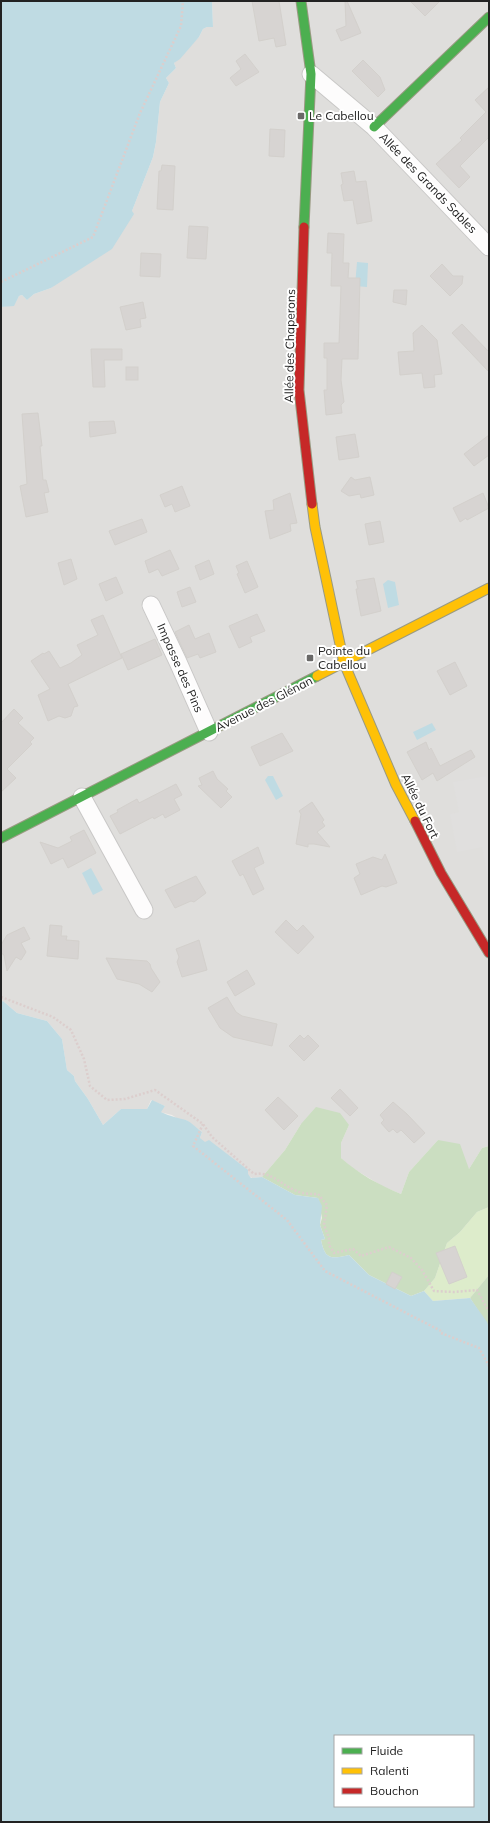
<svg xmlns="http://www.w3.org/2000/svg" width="490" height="1823" font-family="Mulish,sans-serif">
<rect width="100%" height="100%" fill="#f0eeeb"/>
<path fill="#dfdedc" d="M212,1H489V1146L482,1148L469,1169L438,1140L409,1172L401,1194L382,1186L351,1167L341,1158V1143L349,1125L301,1124L285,1150L262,1177L252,1178L202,1141L200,1138L202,1132L186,1120L181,1121L172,1115L160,1112L165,1106L151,1100L147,1109H121L103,1125L88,1099L75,1081L74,1076L67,1070L62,1039L47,1021L17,1013L3,1001L1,1002V307L14,305L19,296L22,295L27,300L34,294L51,288L132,211L153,157L156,142L160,102L169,83L166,78L176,68L174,63L199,37L203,29L207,27H213Z"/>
<path fill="#ddeccb" d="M489,1207V1275L470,1298L433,1301L424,1291L435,1278L447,1243L460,1232L477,1212Z"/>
<g fill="#cbdec1">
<path d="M316,1107L340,1113L349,1125L341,1143V1158C359,1174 379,1185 401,1194L409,1172L438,1140L460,1144L469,1169L482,1148L489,1146V1207L477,1212L460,1232L447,1243L435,1278L424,1291L411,1296L369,1275L349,1255C331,1259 325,1260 321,1240L325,1239L320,1225L322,1218L318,1198L295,1195L262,1177L285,1150L301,1124Z"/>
<path d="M489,1275V1327L470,1298Z"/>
</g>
<path fill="#e0dfde" d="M486,776L489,793V885L482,847L457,852L450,814L459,812L453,782Z"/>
<g fill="#bfdbe3" fill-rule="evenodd">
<path d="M1,1H212L213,27H207L203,29L199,37L180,59L174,63L176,68L166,78L169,83L160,102L156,142L153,157L132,211L134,214L112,249L51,288L34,294L27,300L22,295L19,296L14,306L1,307Z"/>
<path d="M357,262L368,263L367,287L355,286Z"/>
<path d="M388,580L395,582L399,605L388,608L383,584Z"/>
<path d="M432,723L436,730L417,740L413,732Z"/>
<path d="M268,776H273L283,796L276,800L265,780Z"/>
<path d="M91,868L103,890L93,895L82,873Z"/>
<path d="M3,1001L17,1013L47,1021L62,1039L67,1070L74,1076L75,1081L88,1099L103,1125L121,1109H147L152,1100L165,1106L161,1112C169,1116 178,1118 186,1120C191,1122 198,1129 202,1132L200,1138L205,1142L209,1140L248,1170V1174L251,1178L262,1177L295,1195L318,1198L322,1206L320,1225L325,1239L321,1240C325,1260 331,1259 349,1255L369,1275L411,1296L424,1291L433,1301L470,1298L487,1322L489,1327V1822H1V1002ZM335,1736H473V1806H335Z"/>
</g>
<g fill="#d7d4d2" stroke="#d3d0cc">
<path d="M252,1H279L286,45L276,47L274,38L259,41Z"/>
<path d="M345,1H347L361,33L341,41L336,30L346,26Z"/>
<path d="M410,1H440L425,16Z"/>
<path d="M245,54L259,72L236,86L230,78L241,69L236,61Z"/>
<path d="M363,60L380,77L385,90L378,97L352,71Z"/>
<path d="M489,87V137L460,166L470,177L459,188L436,164L462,140L460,138L486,112L475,100Z"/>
<path d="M270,129L285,130L284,157L269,156Z"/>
<path d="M162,165L175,166L173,210L157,209L159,171H161Z"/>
<path d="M354,171L356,182L366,181L372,221L357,224L353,200L344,201L341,185L343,184L341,173Z"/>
<path d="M189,226L208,227L206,259L187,258Z"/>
<path d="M328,233L344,234L343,263H349L348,278H360L358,359H342L341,380L344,402L341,405L342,413L326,415L324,390H327V358H324V343H339L341,286H331L332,253H327Z"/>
<path d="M141,253L161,254L160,277L140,276Z"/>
<path d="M442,264L453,276H463L462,284L450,296L430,276Z"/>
<path d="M394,290H407L406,305L393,302Z"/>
<path d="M143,302L146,318L140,319L141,327L126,330L120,307Z"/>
<path d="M462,324L489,352V372L452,333Z"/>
<path d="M422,325L437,340L442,374L434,375L435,387L424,388L422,373L400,375L398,352L414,351L413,333Z"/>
<path d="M91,349H122V360H104L105,387H93Z"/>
<rect x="126" y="367" width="12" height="13"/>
<path d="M38,413L42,446H40L43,480H46L49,492L44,493L48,512L26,517L20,486L27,484L22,414Z"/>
<path d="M114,421L116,433L90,437L89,422Z"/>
<path d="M355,434L359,457L339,460L336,437Z"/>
<path d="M489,435V455L474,466L464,454Z"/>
<path d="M351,477L355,480L370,477L374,495L361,498L360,494L349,496L341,491Z"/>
<path d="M182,486L190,506L175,512L172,504L165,507L160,495Z"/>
<path d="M290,493L297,523L290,524L291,531L270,539L265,511L274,510L273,500Z"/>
<path d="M483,493L489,508L467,520L466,518L460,522L453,508Z"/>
<path d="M142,519L147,532L115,545L109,531Z"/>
<path d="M380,521L384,542L369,545L365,524Z"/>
<path d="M170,550L179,569L162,576L158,569L149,573L145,561Z"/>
<path d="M71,559L77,579L64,585L58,563Z"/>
<path d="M209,560L214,574L200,580L195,566Z"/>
<path d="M247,561L258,587L245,593L237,574L239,573L236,566Z"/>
<path d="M116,577L123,593L106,601L99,584Z"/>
<path d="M374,578L381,611L361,616L356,589H358L356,581Z"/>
<path d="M190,587L196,602L182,607L177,592Z"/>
<path d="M257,614L265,631L250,637L252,642L239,648L229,626Z"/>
<path d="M103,615L122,658L68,684L78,706L74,707L71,716L65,718L59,716L48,721L38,695L50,689L31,661L43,653L44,654L49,651L60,668L71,663L82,655L77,645L98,635L91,620Z"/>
<path d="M189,625L195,639L209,633L216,652L200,658L198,654L187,658L175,632Z"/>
<path d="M155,639L162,655L128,670L121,654Z"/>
<path d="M455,662L467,686L450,695L437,671Z"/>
<path d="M14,709L23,718L18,723L34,738L30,742L32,744L7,769L16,778L1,792V723Z"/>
<path d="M282,733L293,751L260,766L251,747Z"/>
<path d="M426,742L429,750L431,748L440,766L471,750L475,757L437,781L433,773L422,780L407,752Z"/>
<path d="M213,771L217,779L228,789L226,791L232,797L221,808L198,786L202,785L199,778Z"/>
<path d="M176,784L182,795L174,799L180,810L165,818L163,814L154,819L153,817L120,834L110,816L118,812L117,810L137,799L139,803Z"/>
<path d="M312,802L324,820L322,822L325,826L317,832L330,847L314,844H308V847L296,844L301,814L299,811Z"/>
<path d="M84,830L96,853L68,868L63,858L51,864L40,842L58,848L72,841L70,837Z"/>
<path d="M258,847L264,863L254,868L264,889L253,895L243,874L240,876L232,861Z"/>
<path d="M385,854L397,883L386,887L382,886L361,895L354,878L360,874L356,864L373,857L382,860Z"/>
<path d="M196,876L206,893L194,902L191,901L175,908L165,890Z"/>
<path d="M286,920L297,931L303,925L314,937L298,954L275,932Z"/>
<path d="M50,925L62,926L61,936H67L66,940L79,941L78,959L47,956Z"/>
<path d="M24,927L30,939L21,943L26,952L21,960L16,957L7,971L4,955L1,953V945L7,935Z"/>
<path d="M199,940L207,970L182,977L177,962L179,957L176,949Z"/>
<path d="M106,958L147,961L150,964L151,968L160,982L152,992L139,984L117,979Z"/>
<path d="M247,970L255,984L235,996L227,982Z"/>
<path d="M227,997L236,1012L242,1016L277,1024L272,1046L233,1037L220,1028L208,1008Z"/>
<path d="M300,1035L304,1039L308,1035L319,1046L304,1061L289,1046Z"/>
<path d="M340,1089L358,1108L350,1116L331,1098Z"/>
<path d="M278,1097L298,1116L284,1130L265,1110Z"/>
<path d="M393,1102L407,1114L425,1133L414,1143L401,1130L397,1133L393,1129L389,1132L381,1123L384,1120L380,1115Z"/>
<path d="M455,1246L467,1277L449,1284L436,1253Z"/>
<path d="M392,1272L402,1277L395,1289L386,1284Z"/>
</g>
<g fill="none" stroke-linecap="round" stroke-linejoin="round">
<g stroke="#c9c8c7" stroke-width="19">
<g id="street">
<path d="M311,74L374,127L489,247"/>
<path d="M151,605L178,662L209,732"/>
<path d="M82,797L144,910"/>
</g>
</g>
<g stroke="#999a82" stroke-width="11">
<g id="fast">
<path d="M301,1L311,74L304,227"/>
<path d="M374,127L489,17"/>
<path d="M1,838L317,676"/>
</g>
</g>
<g stroke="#999a82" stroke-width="11">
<g id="slow">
<path d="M312,504L315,527L344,663L396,785L415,821"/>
<path d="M317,676L489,588"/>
</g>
</g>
<g stroke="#999a82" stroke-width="11">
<g id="jam">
<path d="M304,227L299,390L312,504"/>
<path d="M415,821L441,873L489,953"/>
</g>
</g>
<g stroke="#dccecd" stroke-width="2.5" stroke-dasharray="2 2" stroke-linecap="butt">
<path d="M1,282L93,237L140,113L181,26L183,1"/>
<path d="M1,997L53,1017L71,1030L84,1059L90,1086L107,1100L125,1099L155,1090L203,1124L212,1137L254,1174C272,1171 282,1186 297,1191C303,1194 311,1194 318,1194L327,1205L324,1225L329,1238V1245L334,1253L353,1249L361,1256L389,1247L411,1258L422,1270L434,1291L454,1292L477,1290L489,1312"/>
<path d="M203,1124L193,1146L287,1220L325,1271L443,1332"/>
<path d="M441,1333L479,1348L489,1366"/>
</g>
<use href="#street" stroke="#fdfcfc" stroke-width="17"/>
<use href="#fast" stroke="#4caf50" stroke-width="9"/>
<use href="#slow" stroke="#ffc107" stroke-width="9"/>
<use href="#jam" stroke="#c62828" stroke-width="9"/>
</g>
<g fill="#6a6968" stroke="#fff" stroke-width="1.5">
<rect x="297" y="112" width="8" height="8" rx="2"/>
<rect x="306" y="654" width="8" height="8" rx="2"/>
</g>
<g text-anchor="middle" stroke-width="4" stroke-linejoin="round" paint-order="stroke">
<g font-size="12" fill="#222" stroke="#fff" text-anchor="start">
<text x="309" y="120">Le Cabellou</text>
<text x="318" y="655">Pointe du<tspan x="318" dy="14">Cabellou</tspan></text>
</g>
<g font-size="12" fill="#222" stroke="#fff">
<text transform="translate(428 183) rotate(46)" y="4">Allée des Grands Sables</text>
<text transform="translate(290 346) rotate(-89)" y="4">Allée des Chaperons</text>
<text transform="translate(180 668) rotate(66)" y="4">Impasse des Pins</text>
<text transform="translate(264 704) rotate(-27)" y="4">Avenue des Glénan</text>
<text transform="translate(420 806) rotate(64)" y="4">Allée du Fort</text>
</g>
</g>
<rect width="490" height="1823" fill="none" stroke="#222222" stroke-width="4"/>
<rect x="334" y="1735" width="140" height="72" fill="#ffffff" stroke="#a7a7a7"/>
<rect x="342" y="1748" width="20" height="6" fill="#4caf50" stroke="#a7a7a7"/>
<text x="370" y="1755" font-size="12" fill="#222222">Fluide</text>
<rect x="342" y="1768" width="20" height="6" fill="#ffc107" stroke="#a7a7a7"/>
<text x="370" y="1775" font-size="12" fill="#222222">Ralenti</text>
<rect x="342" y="1788" width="20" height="6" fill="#c62828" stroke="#a7a7a7"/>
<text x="370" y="1795" font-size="12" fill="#222222">Bouchon</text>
</svg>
